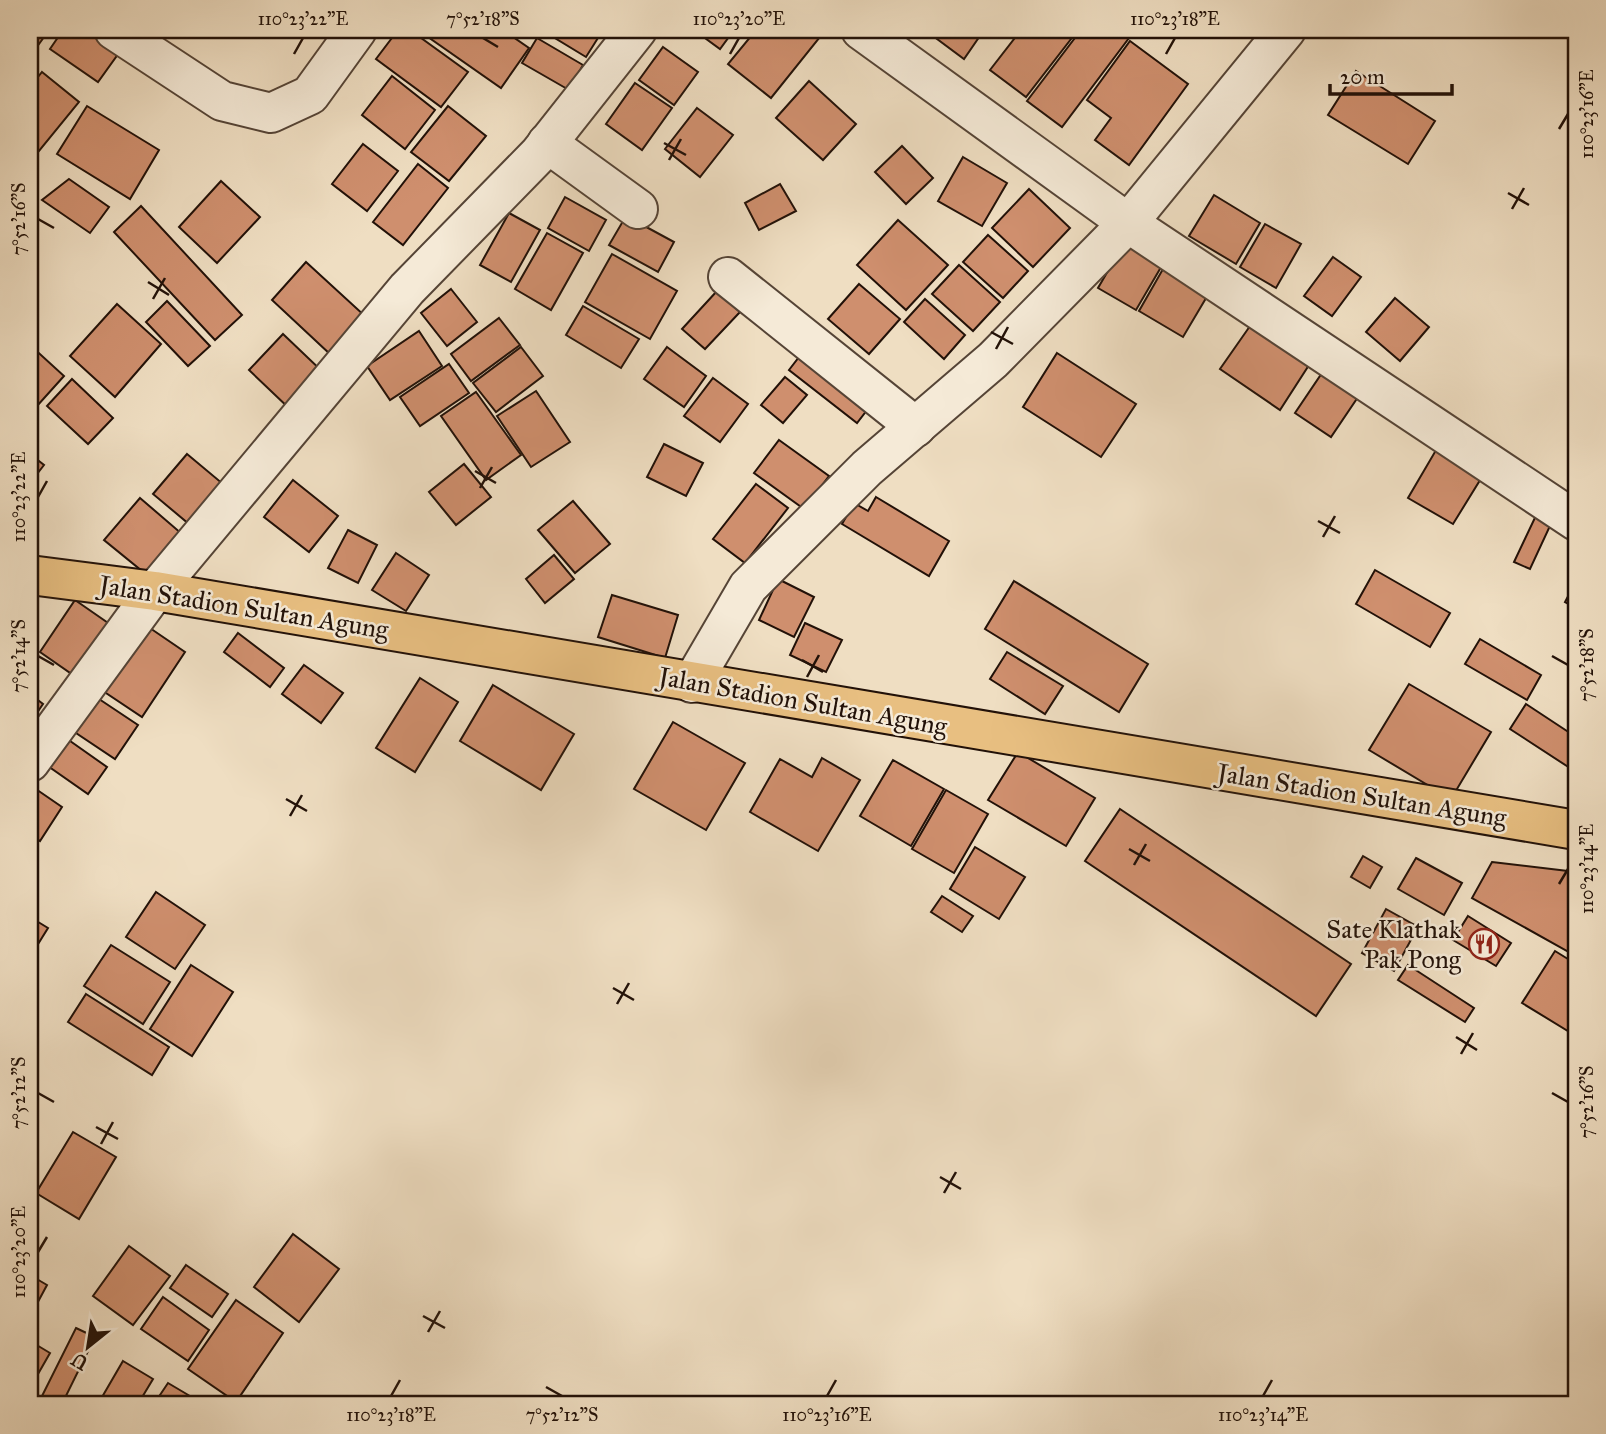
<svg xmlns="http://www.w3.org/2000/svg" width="1606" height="1434" font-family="'IM FELL Great Primer',serif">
<rect width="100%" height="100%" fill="#efdec2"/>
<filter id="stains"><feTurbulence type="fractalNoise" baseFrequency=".00286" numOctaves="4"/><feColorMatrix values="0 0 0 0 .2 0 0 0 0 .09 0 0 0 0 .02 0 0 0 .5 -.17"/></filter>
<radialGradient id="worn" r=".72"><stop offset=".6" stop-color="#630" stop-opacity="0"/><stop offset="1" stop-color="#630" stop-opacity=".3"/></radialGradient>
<g fill="#cf8f6e" stroke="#221108" stroke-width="2">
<path d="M30,30H49L34,51L30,47Z"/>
<path d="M63,30H91L121,50L98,82L50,49Z"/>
<path d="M192,30H235L234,35Z"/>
<path d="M398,30H410L468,72L441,107L376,59Z"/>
<path d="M418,30H503L529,48L501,88Z"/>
<path d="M547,30H603L586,57L545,32Z"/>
<path d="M694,30H734L720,49Z"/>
<path d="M756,30H811L820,37L771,98L728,64Z"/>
<path d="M925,30H984L964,59Z"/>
<path d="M1021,30H1078L1026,97L990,70Z"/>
<path d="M1081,30H1135L1062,127L1027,101Z"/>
<path d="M537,38L583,65L569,90L522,63Z"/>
<path d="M1130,41L1188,84L1129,165L1095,140L1111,118L1087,100Z"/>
<path d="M663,47L698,72L674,105L639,80Z"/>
<path d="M1356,71L1435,121L1408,164L1328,115Z"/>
<path d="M42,72L79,102L30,162V87Z"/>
<path d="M392,76L435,110L405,149L362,115Z"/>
<path d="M809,81L856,124L823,160L776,118Z"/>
<path d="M635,83L672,108L642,150L606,124Z"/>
<path d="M87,106L159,150L130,199L57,154Z"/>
<path d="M448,106L486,136L449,181L411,152Z"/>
<path d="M697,108L733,135L700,177L665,149Z"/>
<path d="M363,144L398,171L367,211L332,184Z"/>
<path d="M902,146L933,178L906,204L875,172Z"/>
<path d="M963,157L1007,183L982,226L938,201Z"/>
<path d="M418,164L448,188L403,245L373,222Z"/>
<path d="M69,179L109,207L90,233L42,200Z"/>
<path d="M221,181L260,217L217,263L179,227Z"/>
<path d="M780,184L796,211L759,230L745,203Z"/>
<path d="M1029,189L1070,228L1033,267L992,228Z"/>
<path d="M1214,195L1260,223L1236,264L1189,236Z"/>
<path d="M565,197L606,220L589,251L548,228Z"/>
<path d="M141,206L242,315L215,340L114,232Z"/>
<path d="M509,213L540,230L511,282L480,265Z"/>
<path d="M626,216L674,242L658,272L609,245Z"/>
<path d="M898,220L948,265L906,310L857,265Z"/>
<path d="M1265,224L1301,244L1276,288L1240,267Z"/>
<path d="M547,233L583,253L551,310L515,289Z"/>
<path d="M988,235L1028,271L1003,298L963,262Z"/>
<path d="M1126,240L1164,262L1136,310L1098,288Z"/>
<path d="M612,254L677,291L650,339L585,302Z"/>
<path d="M1333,257L1361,277L1332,316L1304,296Z"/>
<path d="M306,262L366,317L331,355L272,300Z"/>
<path d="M1167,262L1212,288L1183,337L1139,311Z"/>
<path d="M959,265L1000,302L973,331L932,294Z"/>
<path d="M859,284L900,319L869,354L828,319Z"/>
<path d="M451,289L477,322L447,346L421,313Z"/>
<path d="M717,291L740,312L705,349L682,329Z"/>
<path d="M1395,298L1429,327L1400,361L1366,332Z"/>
<path d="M925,299L965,335L944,359L904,322Z"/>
<path d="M167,301L210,346L188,366L146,322Z"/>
<path d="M117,304L161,344L115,397L70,356Z"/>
<path d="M583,306L639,339L621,368L566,335Z"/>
<path d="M499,318L520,345L471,381L451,354Z"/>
<path d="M1250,326L1309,365L1280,410L1220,369Z"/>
<path d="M419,331L442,366L390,400L367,366Z"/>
<path d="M283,334L326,375L292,411L249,370Z"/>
<path d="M30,345L64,376L37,406L30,399Z"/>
<path d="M521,347L543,376L496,412L473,383Z"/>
<path d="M667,347L706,376L684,407L644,379Z"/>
<path d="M806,348L874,401L857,423L789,370Z"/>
<path d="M1057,353L1136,404L1101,457L1023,407Z"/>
<path d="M449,364L469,393L420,426L400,397Z"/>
<path d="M1322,373L1358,397L1331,437L1295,413Z"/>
<path d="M785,377L807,395L783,423L761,405Z"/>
<path d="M713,378L748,404L720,442L684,416Z"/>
<path d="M72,379L113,418L88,444L47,406Z"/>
<path d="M536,391L570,442L531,467L497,416Z"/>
<path d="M476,392L521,455L486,480L441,416Z"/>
<path d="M779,440L829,476L804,509L754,473Z"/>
<path d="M664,444L703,463L686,496L647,477Z"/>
<path d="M1439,445L1485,472L1453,524L1408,498Z"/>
<path d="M30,454L44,465L30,483Z"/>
<path d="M187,454L223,484L189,524L153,494Z"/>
<path d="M464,464L491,497L456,525L429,492Z"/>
<path d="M293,480L338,516L309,552L264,517Z"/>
<path d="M756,484L788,508L745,563L713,539Z"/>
<path d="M876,497L949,541L929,576L842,524L854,503L868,511Z"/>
<path d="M140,498L182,534L147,575L104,540Z"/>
<path d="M573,501L610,544L575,573L538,530Z"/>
<path d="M1541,505L1556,513L1530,569L1514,562Z"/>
<path d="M348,530L377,545L358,583L328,568Z"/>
<path d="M396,553L429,575L406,611L372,590Z"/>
<path d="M554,555L574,579L545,603L526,579Z"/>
<path d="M1375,570L1450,613L1430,647L1356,604Z"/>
<path d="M778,579L814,597L794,637L759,620Z"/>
<path d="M1014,581L1148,664L1119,712L985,629Z"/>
<path d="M1576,581V608L1565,602Z"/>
<path d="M612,595L678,615L665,658L598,637Z"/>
<path d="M75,600L111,625L76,677L40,652Z"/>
<path d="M805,623L842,640L826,672L790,655Z"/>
<path d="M144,624L185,652L142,717L100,689Z"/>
<path d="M238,633L284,668L270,687L224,652Z"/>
<path d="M1480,639L1541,675L1527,700L1465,664Z"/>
<path d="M1007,652L1063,686L1045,714L990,679Z"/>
<path d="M304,665L343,693L321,723L282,694Z"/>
<path d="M420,678L458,702L415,772L376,748Z"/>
<path d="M1409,684L1491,732L1451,799L1369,750Z"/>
<path d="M493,685L574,734L541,790L460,741Z"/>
<path d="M30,694L43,704L30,723Z"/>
<path d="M93,695L138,725L115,759L70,729Z"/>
<path d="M1526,704L1576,737V772L1510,729Z"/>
<path d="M673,722L745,763L706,830L634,789Z"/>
<path d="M63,736L107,767L88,794L45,764Z"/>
<path d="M1018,752L1095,798L1066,846L988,800Z"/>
<path d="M822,758L860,780L818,851L750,812L780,759L812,777Z"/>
<path d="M893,760L944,789L911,846L860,816Z"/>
<path d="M30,785L62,807L40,841L30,834Z"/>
<path d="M946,790L988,814L954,873L912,849Z"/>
<path d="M1120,809L1351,964L1316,1016L1085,861Z"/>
<path d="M975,847L1025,877L999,919L950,889Z"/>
<path d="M1363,856L1382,867L1370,888L1351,877Z"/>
<path d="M1416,858L1462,883L1444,915L1398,889Z"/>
<path d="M1492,862L1568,871L1576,875V956L1472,898Z"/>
<path d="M156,892L205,925L175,969L126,937Z"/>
<path d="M942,896L973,916L962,932L931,912Z"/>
<path d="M1386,909L1418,927L1394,971L1362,953Z"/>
<path d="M1468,916L1511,943L1496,966L1453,940Z"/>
<path d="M30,917L48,928L30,957Z"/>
<path d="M111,945L170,982L143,1024L84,986Z"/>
<path d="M1555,951L1576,964V1036L1522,1003Z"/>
<path d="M191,965L233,992L192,1056L150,1029Z"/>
<path d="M1408,965L1474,1008L1465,1022L1398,980Z"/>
<path d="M86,994L169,1047L152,1075L68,1022Z"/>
<path d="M73,1132L116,1157L79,1219L36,1193Z"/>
<path d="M293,1234L339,1269L299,1322L254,1287Z"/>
<path d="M129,1246L170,1276L133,1325L93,1296Z"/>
<path d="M186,1265L228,1294L212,1317L170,1288Z"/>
<path d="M30,1275L47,1285L32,1313L30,1312Z"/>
<path d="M163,1297L209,1330L188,1361L141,1329Z"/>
<path d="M236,1300L283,1333L236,1402L188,1369Z"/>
<path d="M76,1328L95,1337L62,1404H38Z"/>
<path d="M35,1344L50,1353L30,1388V1353Z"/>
<path d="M123,1361L153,1379L138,1404H98Z"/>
<path d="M168,1383L195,1399L192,1404H154Z"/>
</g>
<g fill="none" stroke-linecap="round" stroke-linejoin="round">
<g stroke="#554436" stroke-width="42">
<g id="minor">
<path d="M114,30L222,101L271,113L310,95L357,30"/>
<path d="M861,30L1128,223L1576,521"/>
<path d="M547,143L638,209"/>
<path d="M728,277L916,427"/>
<path d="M692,683L748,587L867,468L993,360L1128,223L1286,30"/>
<path d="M30,762L155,591L407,289L539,154L637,30"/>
</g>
</g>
<g stroke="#221108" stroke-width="42">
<path id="major" d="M30,575L155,591L1576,830"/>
</g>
<use href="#minor" stroke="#f5ead7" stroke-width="38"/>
<use href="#major" stroke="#e8bf81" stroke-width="38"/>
</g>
<path fill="none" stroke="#221108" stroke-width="2.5" d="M483,38L498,47M294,54L303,38M730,54L739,38M1166,54L1175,38M1559,129L1568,114M664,143L686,155M669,160L681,139M1508,193L1529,205M1512,209L1524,188M38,219L54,228M148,282L169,295M153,299L165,278M991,332L1013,344M996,349L1008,327M475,471L496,483M480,488L492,467M38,497L47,481M1318,521L1340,533M1323,537L1335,516M38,656L54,665M1552,656L1568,665M802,660L823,672M807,677L819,655M286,799L307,811M290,816L302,795M1129,849L1150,861M1134,865L1146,844M1559,884L1568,869M613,988L634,1000M617,1004L629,983M1456,1037L1477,1050M1461,1054L1473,1033M38,1093L54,1102M1552,1093L1568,1102M96,1127L118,1139M101,1144L113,1122M940,1177L961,1189M944,1193L956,1172M38,1252L47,1237M423,1316L445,1328M428,1332L440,1311M546,1387L562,1396M391,1396L400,1380M827,1396L836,1380M1263,1396L1272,1380"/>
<defs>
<g id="restaurant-ring" transform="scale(1.575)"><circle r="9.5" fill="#f5ead7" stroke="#8f2418" stroke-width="1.5"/><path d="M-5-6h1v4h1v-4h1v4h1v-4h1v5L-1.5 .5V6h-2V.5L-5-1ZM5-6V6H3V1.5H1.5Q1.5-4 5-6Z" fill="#8f2418"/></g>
</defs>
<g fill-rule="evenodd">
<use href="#restaurant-ring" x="1484" y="944"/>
</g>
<g text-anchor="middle" stroke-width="5" stroke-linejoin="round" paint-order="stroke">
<g font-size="26" fill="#221108" stroke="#f5ead7">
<text transform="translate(244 607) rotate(9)" y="9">Jalan Stadion Sultan Agung</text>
<text transform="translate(803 701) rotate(10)" y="9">Jalan Stadion Sultan Agung</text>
<text transform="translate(1362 795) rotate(9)" y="9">Jalan Stadion Sultan Agung</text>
</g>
<g font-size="26" fill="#221108" stroke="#f5ead7" text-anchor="end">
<text x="1461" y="938">Sate Klathak<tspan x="1461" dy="30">Pak Pong</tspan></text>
</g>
</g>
<rect width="1606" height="1434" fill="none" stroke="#efdec2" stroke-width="77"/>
<g transform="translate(88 1347) rotate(210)" stroke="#f5ead7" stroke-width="5" paint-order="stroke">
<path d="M0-5L12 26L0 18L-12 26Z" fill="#221108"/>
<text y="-10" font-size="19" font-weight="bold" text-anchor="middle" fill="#221108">U</text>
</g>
<path d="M1330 84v10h122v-10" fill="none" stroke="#221108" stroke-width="3.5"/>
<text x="1340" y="84" font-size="21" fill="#221108" stroke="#f5ead7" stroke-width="5" paint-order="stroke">20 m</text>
<rect x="38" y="38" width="1530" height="1358" fill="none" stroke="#221108" stroke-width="2.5"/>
<g font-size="18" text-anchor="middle" fill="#221108">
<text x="303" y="25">110°23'22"E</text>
<text x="483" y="25">7°52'18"S</text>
<text x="739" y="25">110°23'20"E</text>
<text x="1175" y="25">110°23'18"E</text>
<text transform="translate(1587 114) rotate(-90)" y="6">110°23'16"E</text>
<text transform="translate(19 219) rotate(-90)" y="6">7°52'16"S</text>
<text transform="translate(19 497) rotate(-90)" y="6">110°23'22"E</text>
<text transform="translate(19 656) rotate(-90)" y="6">7°52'14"S</text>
<text transform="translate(1587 665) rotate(-90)" y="6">7°52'18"S</text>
<text transform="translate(1587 869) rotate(-90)" y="6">110°23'14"E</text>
<text transform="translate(19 1093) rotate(-90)" y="6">7°52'12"S</text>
<text transform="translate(1587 1102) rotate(-90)" y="6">7°52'16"S</text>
<text transform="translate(19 1252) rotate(-90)" y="6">110°23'20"E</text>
<text x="391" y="1421">110°23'18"E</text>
<text x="562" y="1421">7°52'12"S</text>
<text x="827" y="1421">110°23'16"E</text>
<text x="1263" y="1421">110°23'14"E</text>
</g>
<rect width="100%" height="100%" filter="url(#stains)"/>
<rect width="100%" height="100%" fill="url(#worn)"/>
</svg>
